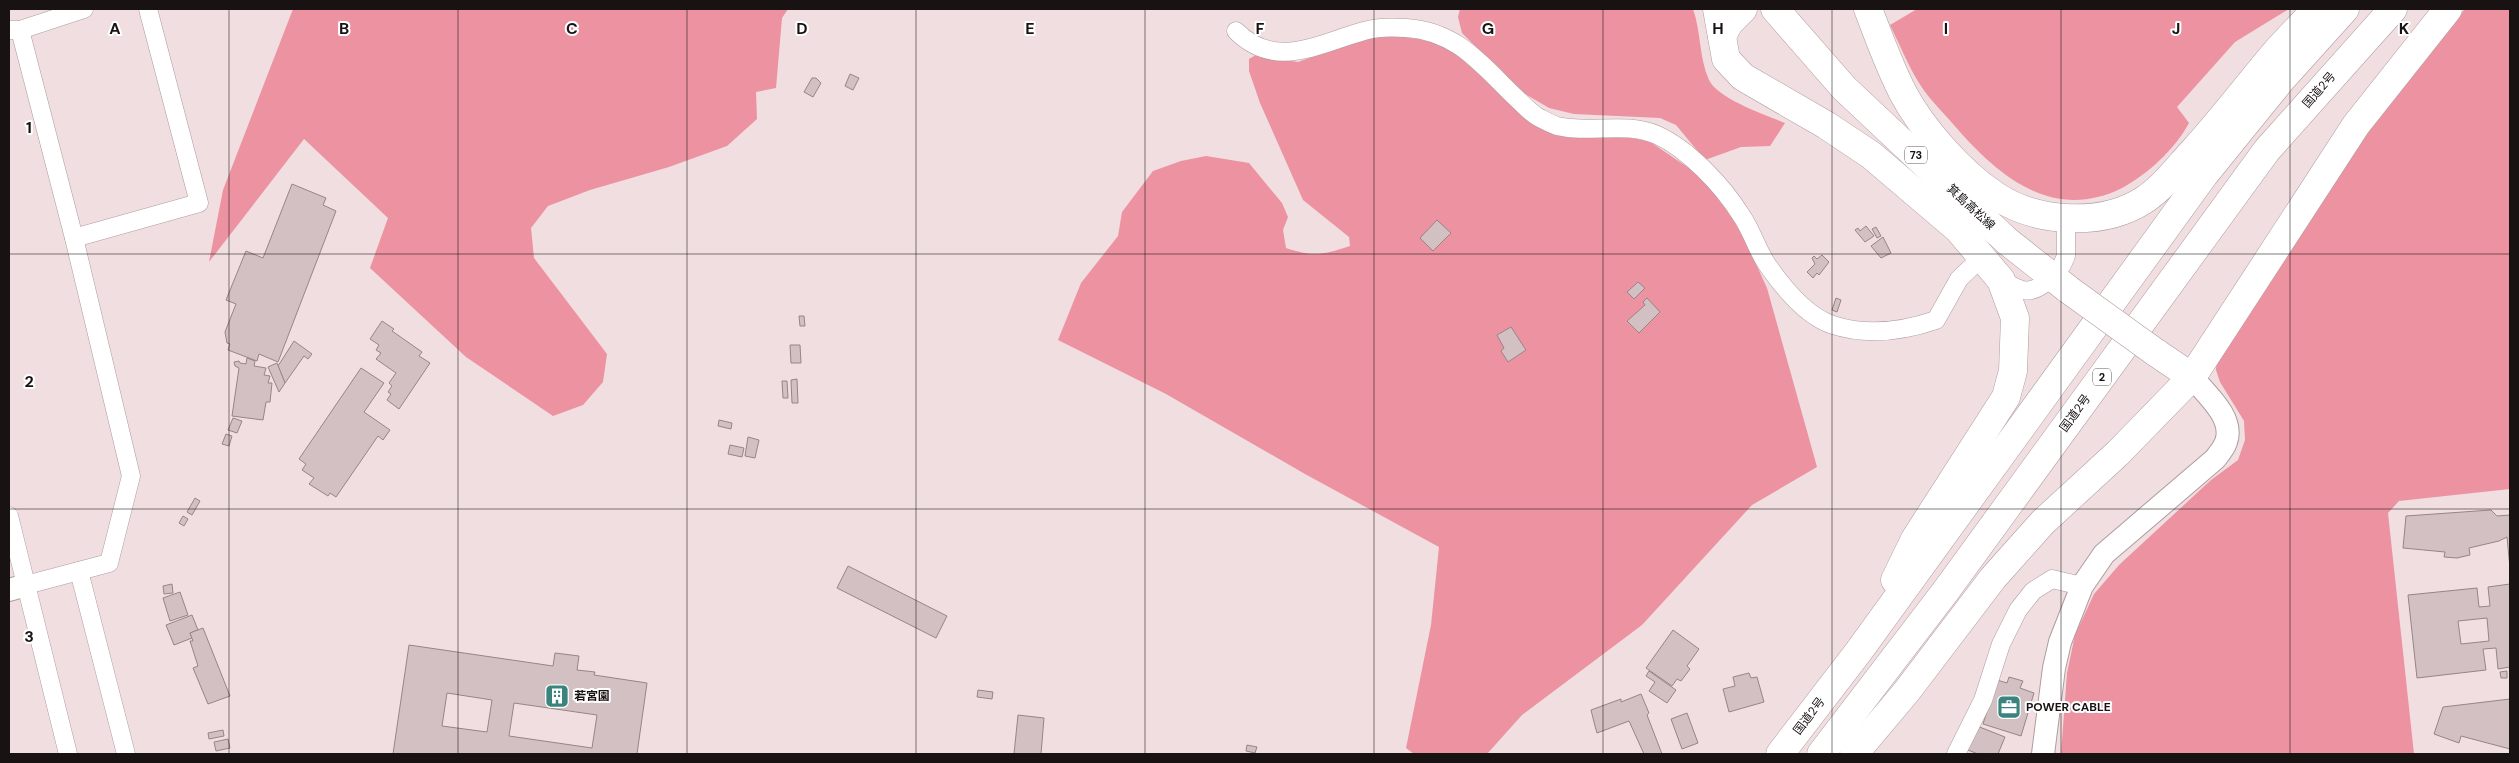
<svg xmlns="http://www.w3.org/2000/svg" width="2519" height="763" font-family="'DM Sans','Noto Sans JP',sans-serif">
<rect width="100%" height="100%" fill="#f1dee0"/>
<g fill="#ec92a1">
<path d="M293,9H788L782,18L776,88L756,92L757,119L727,146L669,167L590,190L548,206L531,228L534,258L607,354L603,382L583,405L553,416L466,357L370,268L388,218L304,139L209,262L223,190Z"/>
<path d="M1460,9H1693C1701,31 1699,58 1709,80C1718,99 1766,115 1785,123L1770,146L1741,147L1705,160L1676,125L1660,118L1574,114L1549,108L1520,91L1462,33L1458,17Z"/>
<path d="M1917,9H2289L2235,42L2177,107L2189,123C2175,149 2148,174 2122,188C2052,223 1997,175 1953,124C1943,112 1930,100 1921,86C1909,68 1900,45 1890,25Z"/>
<path d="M2465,9H2510V489L2399,501L2388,513L2414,754H2061L2067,673L2075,635L2094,594L2119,565L2211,480L2238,460L2245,440L2244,421L2220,382L2216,370L2217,357L2389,97Z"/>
<path d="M1388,35L1434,41L1455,53L1532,122L1649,141L1702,177L1740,229L1767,288L1817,467L1752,505L1642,625L1522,715L1487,754H1414L1406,748L1431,625L1439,547L1305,474L1166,394L1058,340L1081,283L1118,236L1122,212L1153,171L1181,161L1206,156L1249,163L1282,203L1288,217L1283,230L1286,248C1313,257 1323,255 1350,246L1349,237L1303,200L1260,103L1249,71V59L1256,55L1298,62L1365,38Z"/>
</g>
<g fill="#d3c0c2" stroke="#968587" fill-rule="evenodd">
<path d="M850,74L859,78L853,90L845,86Z"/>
<path d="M812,78H816L821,83L813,97L804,92Z"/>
<path d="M292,184L326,198L323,205L336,211L278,362L259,354L257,361L228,350L230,344L227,343L225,332L236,304L226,300L246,251L263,258Z"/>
<path d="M1437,220L1451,233L1433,251L1420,238Z"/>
<path d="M1866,226L1874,236L1865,242L1855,230L1858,228L1860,231Z"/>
<path d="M1876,227L1881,236L1877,238L1872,229Z"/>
<path d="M1883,237L1891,253L1881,258L1871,246Z"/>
<path d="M1822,255L1829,262L1819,275L1817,273L1813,278L1807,272L1815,264L1812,258L1814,256L1817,259Z"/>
<path d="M1638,282L1645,288L1634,299L1627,292Z"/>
<path d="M1647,298L1660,312L1639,333L1627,321L1645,305L1643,302Z"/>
<path d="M1836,298L1841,300L1837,312L1832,310Z"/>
<path d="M799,316H804L805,326H800Z"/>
<path d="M382,321L394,329L392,331L422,352L419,356L430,363L399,409L387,400L391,394L388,392L392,386L389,383L396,373L376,359L381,353L376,350L379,345L370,339Z"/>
<path d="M1511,327L1526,350L1508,362L1501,351L1504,348L1497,335Z"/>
<path d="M294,341L312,354L308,359L304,356L285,383L278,366Z"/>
<path d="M790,345H800L801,363H791Z"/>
<path d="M247,358L255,361L254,366L266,368L264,375L270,376L268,383H272L270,402H266L263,420L232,416L239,368L235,366L234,362L239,361L240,363L246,364Z"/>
<path d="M277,363L285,383L279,392L268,367Z"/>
<path d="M361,368L384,383L364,412L390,430L383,440L378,436L336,497L330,493L328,496L309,484L314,478L302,470L306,464L299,459Z"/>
<path d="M797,379L798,403H792L791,380Z"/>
<path d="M782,381H787L788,398H783Z"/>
<path d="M233,418L242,421L237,433L228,430Z"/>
<path d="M719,420L732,423L731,429L718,426Z"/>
<path d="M226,434L232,436L229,446L222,444Z"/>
<path d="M748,437L759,440L755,458L745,456Z"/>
<path d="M730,445L744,448L742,457L728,454Z"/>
<path d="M195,498L200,501L192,515L187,512Z"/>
<path d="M2491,510L2497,516L2510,515V568L2507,537L2499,541L2469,548L2470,555L2457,558L2444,557L2445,552L2403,548L2406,516Z"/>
<path d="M183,516L188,519L184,526L179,523Z"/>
<path d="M848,566L947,616L936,638L837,588Z"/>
<path d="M172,584L173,593L164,594L163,586Z"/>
<path d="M2510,584V667L2498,669L2496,648L2483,649L2486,670L2417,678L2408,595L2477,588L2479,607L2490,606L2488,587ZM2487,618L2489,641L2461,644L2458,621Z"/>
<path d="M180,592L188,615L170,621L163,598Z"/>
<path d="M192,615L198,630L190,633L192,638L174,645L166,625Z"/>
<path d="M203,628L230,696L208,704L193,668L198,666L190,641H193L190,633Z"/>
<path d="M1673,630L1699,649L1687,666L1690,669L1681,681L1677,679L1672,686L1646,668Z"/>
<path d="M409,645L553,666L555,653L579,656L577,670L595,672L594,675L647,683L637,754H393ZM447,693L492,700L487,732L442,726ZM514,703L597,715L592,748L509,736Z"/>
<path d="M1649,671L1676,690L1667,703L1649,691L1655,682L1646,676Z"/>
<path d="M2507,671V678H2501L2500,672Z"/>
<path d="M1749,673L1751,678L1757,677L1764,702L1729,712L1723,689L1735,686L1733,677Z"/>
<path d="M2009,677L2023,681L2020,688L2034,693L2021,736L1983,724L1997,680L2007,683Z"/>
<path d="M978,690L993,692L992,699L977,697Z"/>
<path d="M1641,694L1649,713L1647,715L1662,754H1644L1629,721L1597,733L1595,726L1591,710L1621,699V702Z"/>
<path d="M2510,699V749L2461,736L2459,743L2434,734L2443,707Z"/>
<path d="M1687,713L1698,743L1682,749L1671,719Z"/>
<path d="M1018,715L1044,718L1041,754H1014Z"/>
<path d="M1977,726L2005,737L1998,754H1978L1968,750Z"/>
<path d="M223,730L224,736L209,739L208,733Z"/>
<path d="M228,739L230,748L216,751L214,742Z"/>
<path d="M1247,745L1257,747L1255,753L1246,751Z"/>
</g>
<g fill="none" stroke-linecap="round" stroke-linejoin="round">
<g stroke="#ae9c9e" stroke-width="19">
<g id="minor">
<path d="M9,30H20L84,9"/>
<path d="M20,30L74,238"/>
<path d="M1236,31C1276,71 1319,43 1364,31C1377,27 1393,27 1406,28C1456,31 1480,63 1513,95C1521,102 1529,112 1538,117C1544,120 1551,124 1557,126C1590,134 1625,121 1657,135C1688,149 1723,186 1741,215C1753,232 1758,254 1771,270C1786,291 1808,317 1833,325C1867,336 1904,331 1936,320L1959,279L1983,256"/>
<path d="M2062,265L2066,256V218"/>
<path d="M2001,280C2019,289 2027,297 2045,283"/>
<path d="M9,516L68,754"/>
<path d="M79,571L126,754"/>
<path d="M26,585L109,563L131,476L74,238L199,203L148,9"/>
<path d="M1956,754L1983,700L2001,644L2018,610L2033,591L2052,579L2082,586"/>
</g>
</g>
<g stroke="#ae9c9e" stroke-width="24">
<g id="tertiary">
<path d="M9,590L26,585"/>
<path d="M2043,754L2054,668L2060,642L2082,586L2104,554L2215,459C2219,454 2224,448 2226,442C2235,418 2206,394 2192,377"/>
</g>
</g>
<g stroke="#ae9c9e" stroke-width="29">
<g id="primary">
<path d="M1775,9L1844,88L2007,241L2069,290"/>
<path d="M2155,352L2192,377"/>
</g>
</g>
<g stroke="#ae9c9e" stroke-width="29">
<g id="trunk">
<path d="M1717,9L1726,59L1743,77L1826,125L1871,155L1958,229L2001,280L2015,318L2013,371L2006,397L1915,539L1895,580"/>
<path d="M1868,9C1879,37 1889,66 1903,93C1922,129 1961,173 1996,196C2037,223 2102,227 2144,200C2164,187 2179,166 2195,149C2223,118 2248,85 2275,53C2288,38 2303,24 2316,9"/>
<path d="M1722,36L1729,23L1743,9"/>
<path d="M1780,754L1859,651L2204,175L2281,80L2345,9"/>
<path d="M1821,754L1945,592L2267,150L2393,9"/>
<path d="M1854,754L1907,691L1993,578L2043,522L2118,453L2192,377L2356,125L2448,9"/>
</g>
</g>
<use href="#minor" stroke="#fff" stroke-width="18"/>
<use href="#tertiary" stroke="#fff" stroke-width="22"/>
<use href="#primary" stroke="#fff" stroke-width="28"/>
<use href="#trunk" stroke="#fff" stroke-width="28"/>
<g stroke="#ae9c9e" stroke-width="29" stroke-linecap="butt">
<path id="primary-bridge" d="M2069,290L2155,352"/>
</g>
<use href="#primary-bridge" stroke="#fff" stroke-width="28"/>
</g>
<path fill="none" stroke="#181213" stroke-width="1" stroke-opacity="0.55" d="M229,9V754M458,9V754M687,9V754M916,9V754M1145,9V754M1374,9V754M1603,9V754M1832,9V754M2061,9V754M2290,9V754M9,254H2510M9,509H2510"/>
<defs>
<g id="building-square" transform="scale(1.25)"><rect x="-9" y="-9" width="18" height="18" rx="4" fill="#3b837d" stroke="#fff"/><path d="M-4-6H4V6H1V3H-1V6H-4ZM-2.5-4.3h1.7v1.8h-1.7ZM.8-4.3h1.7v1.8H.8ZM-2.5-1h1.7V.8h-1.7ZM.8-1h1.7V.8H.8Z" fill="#fff"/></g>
<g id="office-square" transform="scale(1.25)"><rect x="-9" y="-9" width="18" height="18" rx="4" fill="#3b837d" stroke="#fff"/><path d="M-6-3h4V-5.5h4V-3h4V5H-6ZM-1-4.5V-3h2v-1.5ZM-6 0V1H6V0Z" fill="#fff"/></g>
</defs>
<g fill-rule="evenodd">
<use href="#building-square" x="557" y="696"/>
<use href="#office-square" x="2009" y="707"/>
</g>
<g text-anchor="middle" stroke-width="4" stroke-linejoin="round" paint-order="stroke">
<g fill="#fff" stroke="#5d595a" stroke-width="1">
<rect x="1905" y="146.5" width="22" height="17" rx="4"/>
<rect x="2093" y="368.5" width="18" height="17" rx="4"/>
</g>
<g font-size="11" font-weight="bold" fill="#181213">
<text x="1916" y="159">73</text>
<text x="2102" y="381">2</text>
</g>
<g font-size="12" fill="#181213" stroke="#fff">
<text transform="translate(2319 90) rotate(-49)" y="4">国道2号</text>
<text transform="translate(1971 207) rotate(43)" y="4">箕島高松線</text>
<text transform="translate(2075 413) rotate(-54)" y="4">国道2号</text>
<text transform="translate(1809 716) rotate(-53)" y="4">国道2号</text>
</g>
<g font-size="12" font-weight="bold" fill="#181213" stroke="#fff" text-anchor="start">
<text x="574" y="700">若宮園</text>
<text x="2026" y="711">POWER CABLE</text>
</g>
</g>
<g font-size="16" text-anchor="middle" font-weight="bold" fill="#181213" stroke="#fff" stroke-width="4" stroke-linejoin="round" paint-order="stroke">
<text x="115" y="34">A</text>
<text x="344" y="34">B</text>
<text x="572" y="34">C</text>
<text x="802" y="34">D</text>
<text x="1030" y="34">E</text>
<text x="1260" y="34">F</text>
<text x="1488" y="34">G</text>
<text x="1718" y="34">H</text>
<text x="1946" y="34">I</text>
<text x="2176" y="34">J</text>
<text x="2404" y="34">K</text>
<text x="29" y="133">1</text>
<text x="29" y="387">2</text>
<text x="29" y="642">3</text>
</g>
<rect width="2519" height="763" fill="none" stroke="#181213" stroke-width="20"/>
</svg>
